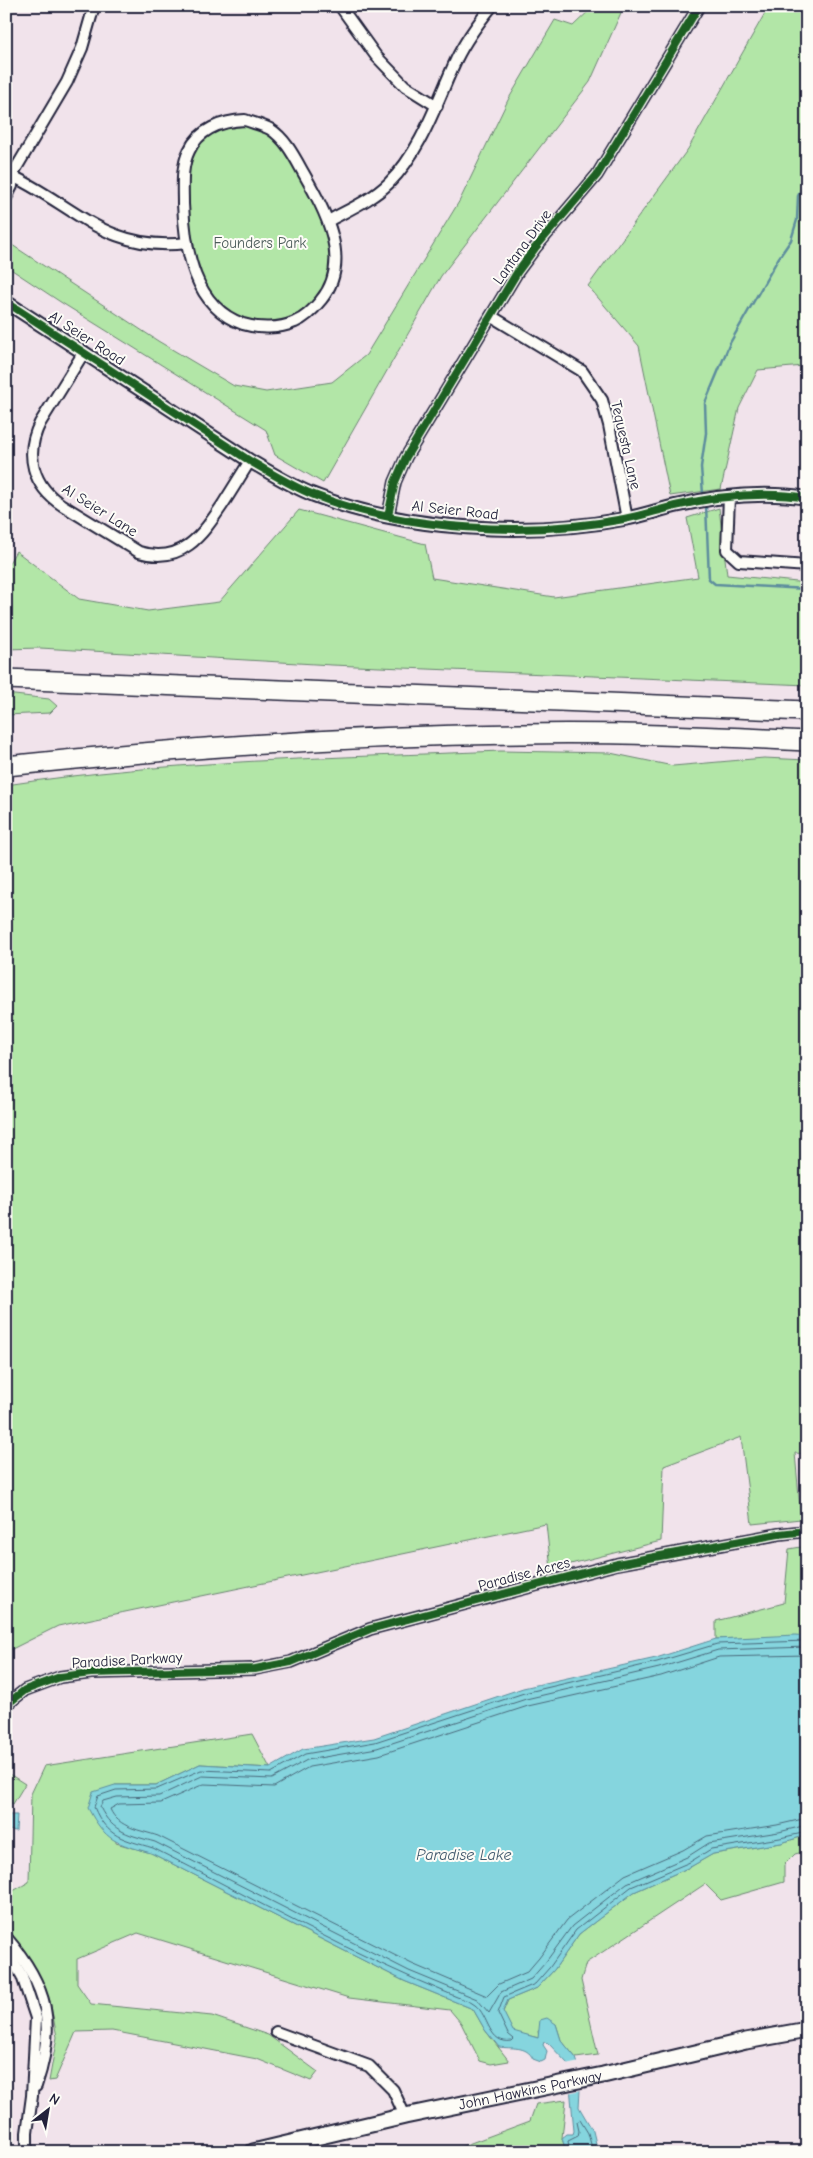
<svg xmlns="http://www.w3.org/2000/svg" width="813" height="2158" font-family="'Comic Neue',sans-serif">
<rect width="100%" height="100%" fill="#f1e3eb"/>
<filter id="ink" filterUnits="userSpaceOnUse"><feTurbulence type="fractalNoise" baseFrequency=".02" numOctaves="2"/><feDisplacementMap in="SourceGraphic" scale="10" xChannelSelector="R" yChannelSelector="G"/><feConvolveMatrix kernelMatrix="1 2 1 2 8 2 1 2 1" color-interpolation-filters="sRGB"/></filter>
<g filter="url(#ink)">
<g fill="#b2e6a7" stroke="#6a8471">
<path d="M594,6H624L590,82L441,276L323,483L275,455L266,430L62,303L6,266V241L158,341L234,386L266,392L332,382L366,355L460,200L508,100L555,20L573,26Z"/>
<path d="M769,6H807V358L804,366L758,370L739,408L721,489L670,496L639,346L588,286L688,149Z"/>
<path d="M245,126L264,131L283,149L328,221L330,271L321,294L304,313L274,325L249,323L222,314L205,294L186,242L185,167L196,145L217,130Z"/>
<path d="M719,508L727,575L807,583V685L332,665L40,648L6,649V568L16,551L79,599L148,611L219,602L299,510L425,544L432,578L554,597L698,577L687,518Z"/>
<path d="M6,694L49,699L57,706L50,713L6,715Z"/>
<path d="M501,751L610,753L673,766L764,758L807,760V1454L795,1453L801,1519L752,1524L741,1437L664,1466L661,1541L551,1569L546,1524L58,1626L6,1652V785C170,760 336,758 501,751Z"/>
<path d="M807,1546V1636L716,1639V1621L784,1603L789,1549Z"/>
<path d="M252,1734L270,1768L200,1764L156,1785H115L116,1843L151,1853L404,1981L473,2009L485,2030L509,2061L491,2064L480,2061L461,2023L450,2010L349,1998L138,1933L77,1959V1984L91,2004L212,2016L268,2035L318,2072L311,2081L257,2059L112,2031L76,2032L55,2080L49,2081L57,2037L50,2001L31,1960L6,1929V1895L29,1882L31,1794L44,1766Z"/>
<path d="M6,1772L25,1784L13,1804L6,1800Z"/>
<path d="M807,1835V1851L795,1854L784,1865V1882L721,1900L705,1884L586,1963L581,1980L598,2055L576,2058L561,2040L556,2024L538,2031L539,2038L513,2032L503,2012L508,2000L537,1988L554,1970L579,1934L634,1892L692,1866L713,1854L781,1843Z"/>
<path d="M566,2100L562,2138L566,2152H428L460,2147L530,2121L536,2104Z"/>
</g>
<g fill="#85d5de" stroke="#5d8d9d">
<path d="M795,1635L807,1636V1835L781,1843L713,1854L692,1866L634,1892L579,1934L554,1970L537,1988L508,2000L503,2011L513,2031L538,2038L540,2020L547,2018L556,2024L561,2040L576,2058L581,2073L579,2107L593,2131L598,2152L586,2150L584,2152H566L562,2138L567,2134H573L574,2131L568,2064L548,2043L544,2042L543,2045L547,2051L545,2060L541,2062L533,2059C527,2045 511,2049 499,2047L485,2030L473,2009L404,1981L151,1853C116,1843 106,1842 88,1808L93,1792L115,1785H156L200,1764L270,1768L303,1749L374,1738L523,1688L656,1658L716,1639Z"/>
<path d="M9,1815H17L16,1831L8,1830Z"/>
</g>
<path fill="#f1e3eb" d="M580,2062L583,2072L582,2090L568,2093L565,2065Z"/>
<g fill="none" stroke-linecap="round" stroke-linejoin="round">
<g stroke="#4a6a7c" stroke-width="1">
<path d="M807,1641L717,1644L657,1662L524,1693L375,1742L305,1754L271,1773L201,1770L157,1789L116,1790L98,1796L94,1807C107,1838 124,1839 153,1848C254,1899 353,1955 457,1997C463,1999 470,2001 475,2005C489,2015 488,2045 512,2041L514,2039L508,2034L498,2013L504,1997L535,1984L550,1967L576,1930L631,1887L690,1862L711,1849L780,1838L807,1832"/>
<path d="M807,1647L718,1650L659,1668L526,1699L377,1748L307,1760L272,1779L202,1776L159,1796L117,1797L103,1801L100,1807C112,1833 131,1835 155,1842L409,1971L477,1999L489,2013L501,1992L531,1979L545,1963L572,1926L627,1883L687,1857L709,1843L779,1832L807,1825"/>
<path d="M807,1655L719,1657L661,1676L528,1706L379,1755L309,1767L274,1787L204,1784L161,1803L119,1804L110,1809C118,1828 141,1830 158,1836L412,1964L487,1996L499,1984L527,1972L539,1958L567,1920L625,1875L683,1850L707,1836L777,1825L807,1818"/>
<path d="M570,2152L568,2141L578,2136L579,2131L577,2122L580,2120L588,2133L593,2152"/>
</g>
<g stroke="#5d8d9d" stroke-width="2.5">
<path d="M703,494L701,467L706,433L705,403L730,343L778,259L791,240L797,220L798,196L807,177"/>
<path d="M706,505L709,579L715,584L807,589"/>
</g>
<g stroke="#22223b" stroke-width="14">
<g id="minor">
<path d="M340,6L376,56L405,86L437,106"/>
<path d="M245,120C253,123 262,125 270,129C286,139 295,158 304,174C325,211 353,261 321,300C314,309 305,318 295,322C279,329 259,329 243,324C194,307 185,250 183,204C183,186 181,167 189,151C199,129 222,121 245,120Z"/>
<path d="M6,173C73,203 105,253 187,243"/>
<path d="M8,178L12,175L67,82L82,48L94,6"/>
<path d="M6,198L12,186V175"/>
<path d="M328,221C348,210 373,199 389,183C422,150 437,101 456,60C465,41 479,22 492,6"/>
<path d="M491,316L582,371L602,400L609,425L627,519"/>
<path d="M84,352L40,423C24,455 33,486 62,505L139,552C182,565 202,535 223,504C232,490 241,475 250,461"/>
<path d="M729,496L727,550L739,561L807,566"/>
<path d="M388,516L395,482L406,457L518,271L535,248L597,175L699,6"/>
<path d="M6,1705L25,1690L60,1677L91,1673L255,1669L291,1662L370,1629L617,1564L779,1534L807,1531"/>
<path d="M6,1937C48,1986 57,2024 36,2086"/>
<path d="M6,1949L22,1976L36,2018L32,2096L27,2133V2152"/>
<path d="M276,2032L369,2066L393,2090L405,2116"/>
</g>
</g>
<g stroke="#22223b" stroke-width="16">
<path id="tertiary" d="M6,302L250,461C271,473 291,486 314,495C405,531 528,537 624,519C641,516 658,510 675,506C718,496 763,491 807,498"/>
</g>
<g stroke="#22223b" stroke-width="19">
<g id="secondary">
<path id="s1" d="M253,2152L405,2116L603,2075L746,2041L807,2030"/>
</g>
</g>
<g stroke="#22223b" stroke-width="22">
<g id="motorway">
<path d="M6,679L807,711"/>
<path d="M6,766C177,748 349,736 521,734C616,732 712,736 807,741"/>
</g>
</g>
<use href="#minor" stroke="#fdfcf7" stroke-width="10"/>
<use href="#tertiary" stroke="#fdfcf7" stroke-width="12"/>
<use href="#secondary" stroke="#fdfcf7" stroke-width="15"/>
<use href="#motorway" stroke="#fdfcf7" stroke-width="19"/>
<g stroke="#fdfcf7" stroke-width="11">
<g id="cycleway">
<path d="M6,302L250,461C271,473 291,486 314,495C405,531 528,537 624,519C641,516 658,510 675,506C718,496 763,491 807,498"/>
<path d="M388,516L395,482L406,457L518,271L535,248L597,175L699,6"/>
<path d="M6,1705L25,1690L60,1677L91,1673L255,1669L291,1662L370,1629L617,1564L779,1534L807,1531"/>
</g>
</g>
<use href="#cycleway" stroke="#1b5e20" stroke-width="8"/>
</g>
</g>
<g text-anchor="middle" stroke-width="4" stroke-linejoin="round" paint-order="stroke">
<g font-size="15" fill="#4d5d5b" stroke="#fdfcf7">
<text x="260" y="248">Founders Park</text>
</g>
<g font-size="15" fill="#22223b" stroke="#fdfcf7">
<text transform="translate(522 247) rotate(-54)" y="5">Lantana Drive</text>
<text transform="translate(87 338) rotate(33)" y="5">Al Seier Road</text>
<text transform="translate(626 445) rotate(77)" y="5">Tequesta Lane</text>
<text transform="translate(100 510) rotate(32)" y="5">Al Seier Lane</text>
<text transform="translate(455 510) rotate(6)" y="5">Al Seier Road</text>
<text transform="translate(524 1574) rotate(-15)" y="5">Paradise Acres</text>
<text transform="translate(127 1660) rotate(-3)" y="5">Paradise Parkway</text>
<text dy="5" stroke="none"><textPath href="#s1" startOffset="284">John Hawkins Parkway</textPath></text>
</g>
<g font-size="16" font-style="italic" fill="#40586c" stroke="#fdfcf7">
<text x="464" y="1860">Paradise Lake</text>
</g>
</g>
<rect width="813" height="2158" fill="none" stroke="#fdfcf7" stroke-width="25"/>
<rect x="12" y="12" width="788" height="2133" fill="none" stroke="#22223b" stroke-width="2" filter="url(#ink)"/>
<g transform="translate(48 2110) rotate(31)" stroke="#fdfcf7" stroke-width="4" paint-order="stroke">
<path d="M0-4L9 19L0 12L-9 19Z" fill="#22223b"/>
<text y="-8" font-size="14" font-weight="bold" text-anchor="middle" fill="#22223b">N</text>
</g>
</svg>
